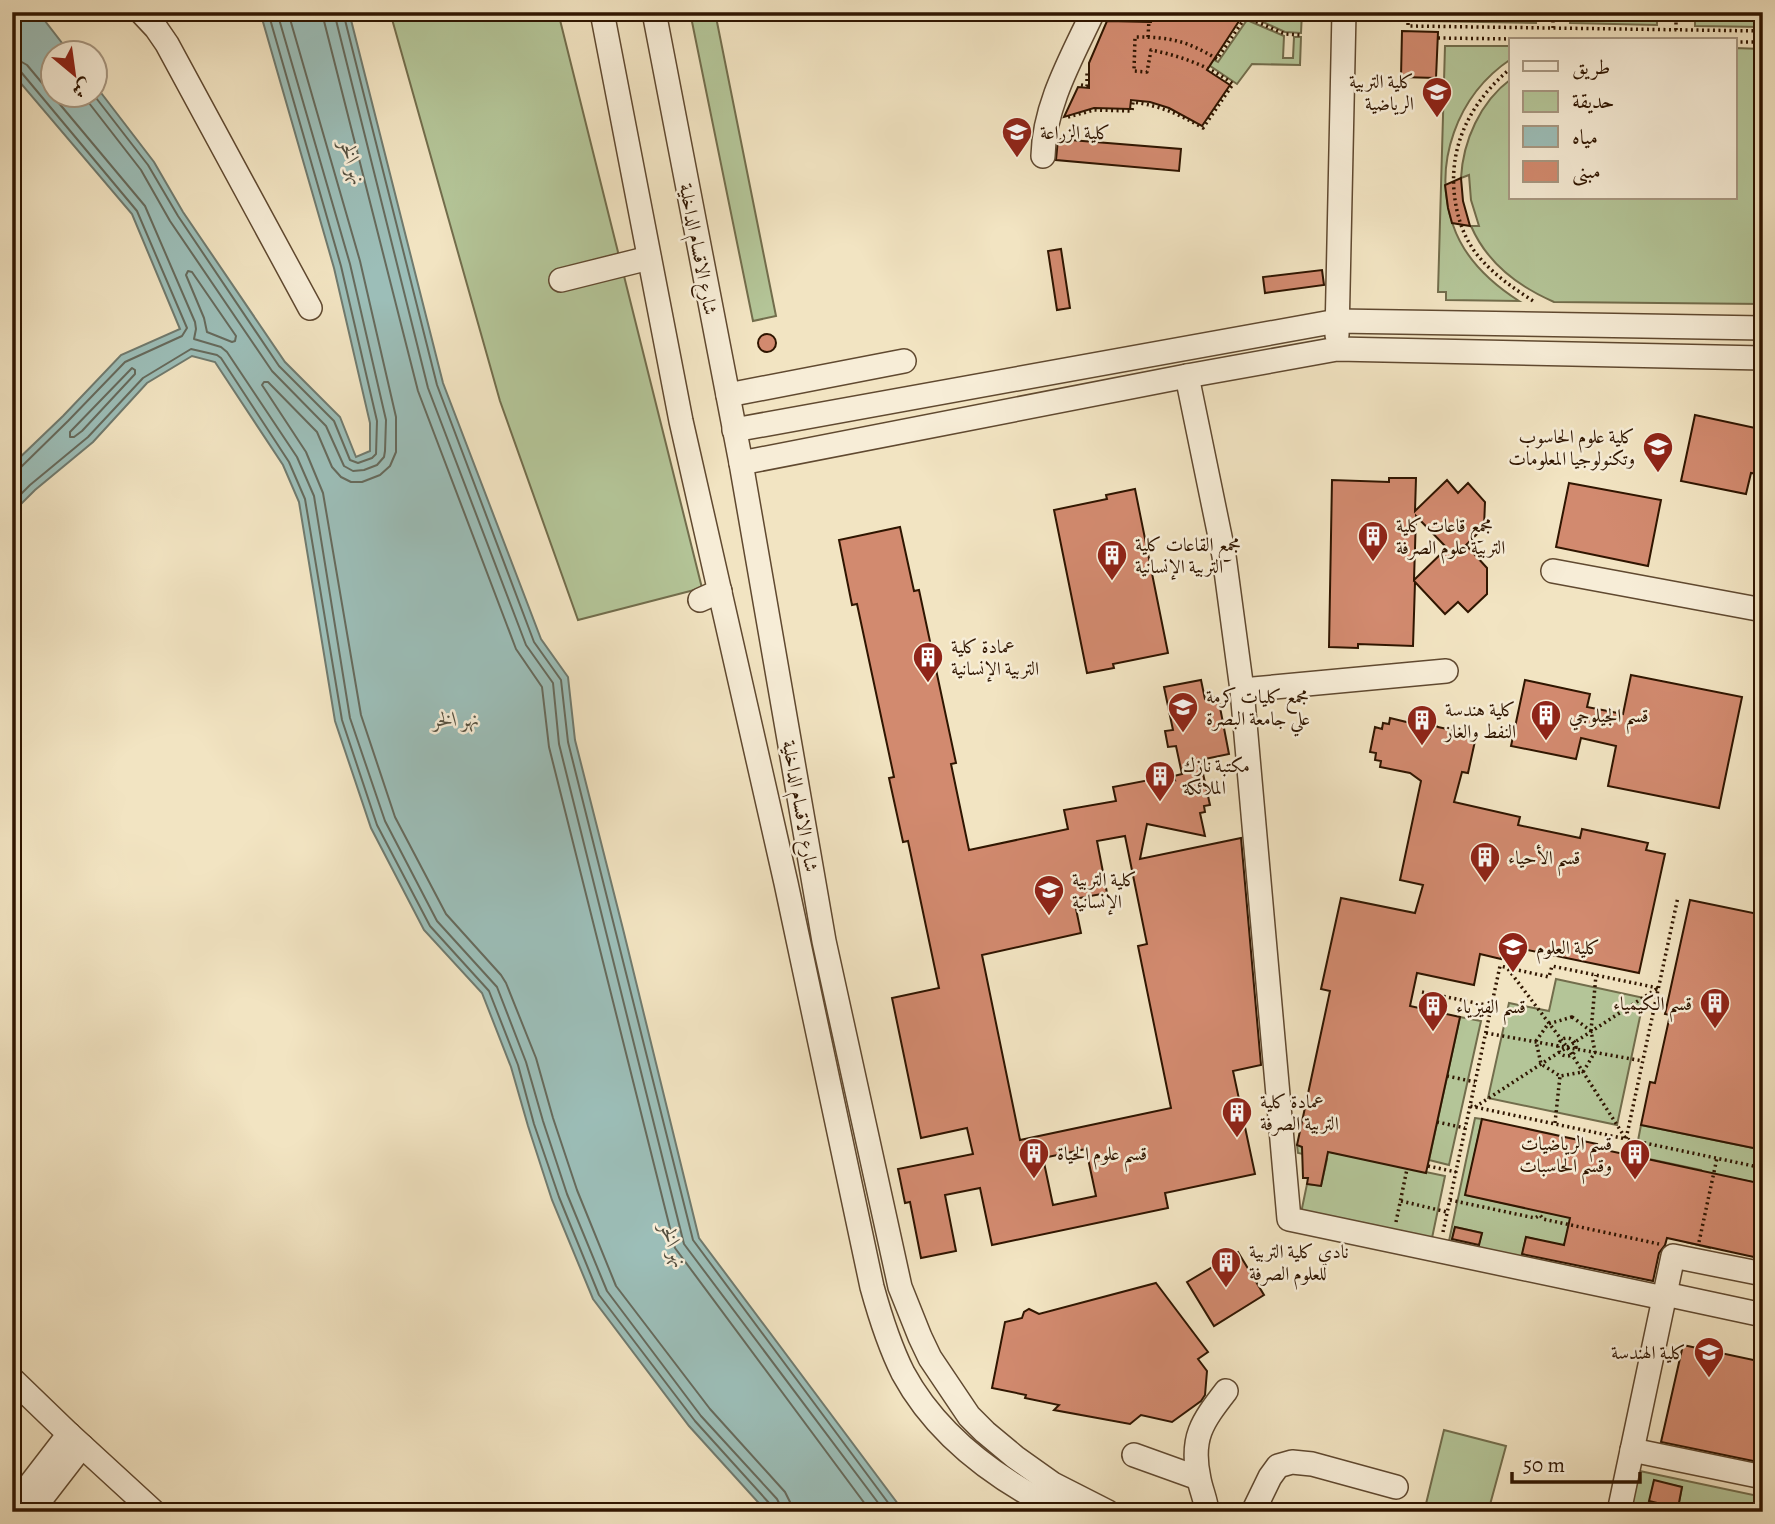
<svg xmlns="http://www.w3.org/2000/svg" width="1775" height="1524" font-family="Alegreya,Amiri,serif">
<rect width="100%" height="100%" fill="#f2e4c2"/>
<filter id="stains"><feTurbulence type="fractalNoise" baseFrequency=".00286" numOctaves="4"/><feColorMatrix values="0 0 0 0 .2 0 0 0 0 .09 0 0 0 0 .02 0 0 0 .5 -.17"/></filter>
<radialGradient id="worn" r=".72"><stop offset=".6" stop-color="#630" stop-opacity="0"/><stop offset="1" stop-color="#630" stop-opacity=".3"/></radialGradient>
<g fill="#b4c598" stroke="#726d4c" stroke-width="2" fill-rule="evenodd">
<path d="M390,12H558L702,588L578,620L500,401Z"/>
<path d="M690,12H715L776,316L753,321Z"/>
<path d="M1253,12H1302L1301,33L1285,32L1250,16Z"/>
<path d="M1425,12H1536V23L1425,21Z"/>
<path d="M1571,12H1657V25L1570,23Z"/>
<path d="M1695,12H1763V27L1695,26Z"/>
<path d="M1247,20L1284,36L1283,58H1293L1294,37H1301L1300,65L1252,64L1237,84L1210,66L1173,52L1198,51L1218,62Z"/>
<path d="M1445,46H1511V59C1457,95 1432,164 1453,225C1464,258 1491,283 1519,301L1446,300V292H1438Z"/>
<path d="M1735,48L1763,49V304L1554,302C1517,286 1487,263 1471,226H1479L1471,200L1469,175L1461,178C1463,141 1480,102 1511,79V198H1735Z"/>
<path d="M1556,979L1644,998L1617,1125L1488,1098L1509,1003L1549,1011Z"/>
<path d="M1460,1017L1481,1021L1449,1165L1429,1160Z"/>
<path d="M1475,1118L1482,1119L1466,1195L1666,1238L1664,1252L1590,1237H1566L1560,1265L1449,1241ZM1455,1227L1482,1233L1478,1247L1452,1241ZM1526,1237L1554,1244L1550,1262L1522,1256Z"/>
<path d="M1641,1125L1763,1150V1184L1726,1177L1710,1248L1686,1242L1701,1170L1635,1156Z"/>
<path d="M1297,1145L1445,1176L1432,1238L1301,1213L1307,1184L1321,1186L1327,1159L1298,1153Z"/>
<path d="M1444,1430L1506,1446L1488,1512H1424Z"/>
<path d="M1635,1470L1763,1497V1512H1627ZM1654,1481L1682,1487L1678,1507L1650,1501Z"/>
</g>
<path fill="#9cbeb8" stroke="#707a6e" stroke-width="2" d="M12,12H38L69,52H52V94H94L95,85L154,162L183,212L285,362L340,417L356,457L370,451V423L334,268L261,15L262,12H349L443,383L541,639L568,677L575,740L623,929L699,1238L904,1512H767L689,1426L593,1299L552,1200L528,1126L511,1067L482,993L424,930L371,828L335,721L299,502L283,465L215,362L192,356L147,383L93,442L35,490L12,513V465L63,416L121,355L180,329L132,214L12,73Z"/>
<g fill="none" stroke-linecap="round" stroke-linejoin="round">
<g stroke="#666a5c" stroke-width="2">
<path d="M288,12L360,261L396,417V452L390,466L380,475L362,482H351L341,477L332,467L317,432L268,382H264L262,385L306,452L323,493L361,715L395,817L446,914L501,975L506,983L536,1058L553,1118L577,1190L616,1286L710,1409L785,1492L790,1502L791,1512"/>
<path d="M324,12V21L418,391L516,649L542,687L549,747L675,1248L871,1512"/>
<path d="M334,12L428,388L526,645L553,683L559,744L684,1244L885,1512"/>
<path d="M343,12L437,385L534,642L561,680L568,742L693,1240L895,1512"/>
<path d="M12,60L20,61L27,65L145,206L195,322L196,329L194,339L221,347L227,352L297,457L314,496L350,718L385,821L437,921L497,987L526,1062L543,1121L567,1194L607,1291L701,1416L777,1499L780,1505L781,1512"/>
<path d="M12,69L21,72L137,211L187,328L182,336L125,362L68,421L20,468L12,470"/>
<path d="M82,94L141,170L170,221L272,371L326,426L344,466L353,471L364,470L377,465L384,457L385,451L386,420L350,264L277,12"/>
<path d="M93,94L148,165L178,216L279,366L334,421L350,460L358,463L372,458L376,454L377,421L341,266L268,12"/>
<path d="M188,271L192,272L236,336L235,341L232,342L207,332L204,318L186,275Z"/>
<path d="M132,368L135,370V374L82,431L74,437H70V432Z"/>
<path d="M12,503L30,485L88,437L143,378L191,349L217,355L221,358L289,462L305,499L342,720L377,825L430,926L489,991L518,1065L534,1124L559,1197L599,1295L695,1421L770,1504L772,1512"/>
</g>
</g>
<g fill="#d28a6f" stroke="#2f1500" stroke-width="2" fill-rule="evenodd">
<path d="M1151,12H1245L1207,70L1230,85L1202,126L1169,108L1150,102L1131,100L1130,109L1094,108L1064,117L1078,87L1089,88V63L1107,21L1151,22Z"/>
<path d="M1402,31L1438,32L1436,78L1401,77Z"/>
<path d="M1058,139L1181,149L1179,171L1056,160Z"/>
<path d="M1461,178L1463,201L1470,226L1452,223L1448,208L1445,185Z"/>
<path d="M1061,249L1070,308L1057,310L1048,251Z"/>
<path d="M1322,270L1324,285L1265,293L1263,277Z"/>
<circle cx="767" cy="343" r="9"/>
<path d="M1695,415L1760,429L1756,448L1763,450V475L1751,473L1746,494L1681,481Z"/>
<path d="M1389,478H1416L1415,511L1447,480L1458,493L1468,483L1485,502L1484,527L1466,545L1487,568V594L1468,612L1458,602L1445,614L1415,582L1413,646L1358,644V648L1329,647L1332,480L1389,482ZM1416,516L1447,548L1414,580Z"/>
<path d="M1569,483L1661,500L1648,566L1556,547Z"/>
<path d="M1135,489L1168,653L1113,664L1114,668L1087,673L1054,510L1107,499L1106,495Z"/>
<path d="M900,527L914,591L919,590L956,763L951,764L969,850L1068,829L1064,810L1116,801L1113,787L1155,779L1156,775L1175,780L1174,776L1182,774L1176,746L1168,747L1165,731L1173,730L1164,687L1201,680L1205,699L1218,697L1229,754L1200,760L1210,805L1204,806L1205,812L1200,813L1205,836L1147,824L1140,859L1241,838L1261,1065L1233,1071L1255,1174L1165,1193L1168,1208L992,1245L980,1188L945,1195L956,1251L921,1258L910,1202L905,1203L898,1169L973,1154L967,1128L921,1138L892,998L939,988L908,841L903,842L889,778L894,777L857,604L852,605L839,540ZM1125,836L1147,944L1138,946L1171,1108L1020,1140L982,955L1081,933L1074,899L1107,893L1097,841ZM1086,1149L1096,1196L1053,1205L1043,1158Z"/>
<path d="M1631,675L1742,697L1719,808L1608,786L1616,746L1581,738L1576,759L1511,746L1525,680L1590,694L1587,707L1623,714Z"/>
<path d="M1390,718L1419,725L1424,718L1438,727L1470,734L1469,740L1475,741L1468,773L1462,772L1454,802L1520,817L1518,825L1580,838L1582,829L1648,843L1646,850L1665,854L1639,973L1504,945L1501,959L1480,954L1474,985L1417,973L1410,1006L1460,1017L1426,1173L1328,1152L1321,1186L1307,1184L1308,1178H1303L1302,1147L1297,1145L1330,991L1321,989L1341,898L1415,913L1423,885L1400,880L1421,781L1410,773L1380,767L1381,761L1375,760L1376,753L1370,752L1375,727L1382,729L1383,723L1389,724Z"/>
<path d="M1690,900L1763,915V1150L1641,1125L1650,1082L1655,1083L1670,1015L1665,1014Z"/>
<path d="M1482,1119L1597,1144L1596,1148L1763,1184V1259L1667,1238L1665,1245L1659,1253L1653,1281L1522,1254L1526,1237L1564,1245L1570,1218L1465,1195Z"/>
<path d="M1455,1227L1482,1233L1479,1245L1452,1239Z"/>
<path d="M1238,1252L1264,1295L1214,1326L1187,1282Z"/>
<path d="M1156,1283L1208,1352L1198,1359L1207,1371L1205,1395L1201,1401L1172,1422L1141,1415L1130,1424L1054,1410L1059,1405L1025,1398L1026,1395L992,1388L1005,1322L1022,1318L1024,1312L1029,1309L1039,1314Z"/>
<path d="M1683,1345L1763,1362V1463L1661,1442Z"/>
<path d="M1654,1480L1682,1487L1678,1508L1649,1501Z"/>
</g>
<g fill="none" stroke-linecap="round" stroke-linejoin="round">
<g stroke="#604930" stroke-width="26">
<g id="minor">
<path d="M141,12L156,28L167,44L310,308"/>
<path d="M602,12L681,421L786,883L872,1287C880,1316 889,1345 903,1373C937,1436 999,1481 1063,1512"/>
<path d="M654,12L741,463L824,941L900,1287L920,1337L930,1358L969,1416L985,1432L1015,1457L1053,1484L1108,1512"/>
<path d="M1043,156C1044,105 1072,57 1093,12"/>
<path d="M561,280L649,258"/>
<path d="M1337,335L1344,12"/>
<path d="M1187,376L1224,556L1242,690L1289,1219L1664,1298"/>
<path d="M728,395L904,361"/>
<path d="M734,430L1337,321L1763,328"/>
<path d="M741,463L1187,376L1337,349L1763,358"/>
<path d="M1553,571L1763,610"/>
<path d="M700,600L720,591"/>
<path d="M1242,690L1446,671"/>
<path d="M1665,1294L1763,1315"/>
<path d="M12,1379L69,1434L154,1512"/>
<path d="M1632,1450L1763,1477"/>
<path d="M1134,1455L1198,1478"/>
<path d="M12,1508L69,1434"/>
<path d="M31,1512L82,1446"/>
<path d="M1207,1512C1206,1500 1201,1490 1199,1479C1190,1438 1202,1422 1226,1391"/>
<path d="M1253,1512L1270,1477L1278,1466L1292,1462L1312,1464L1396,1487"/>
<path d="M1619,1512L1673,1256L1763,1274"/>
</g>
</g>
<g stroke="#2f1500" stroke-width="3.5" stroke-dasharray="2 3.5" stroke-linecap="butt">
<path d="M1408,12V26L1763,31"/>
<path d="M1246,17L1285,34L1301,35"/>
<path d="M1110,19L1149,20L1150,12"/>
<path d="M1553,28V12"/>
<path d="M1676,30V12"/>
<path d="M1148,37L1149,20"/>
<path d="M1438,38L1592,40"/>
<path d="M1735,42H1763"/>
<path d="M1511,68C1473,100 1450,141 1454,191C1456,213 1462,234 1475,252C1491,273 1512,287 1533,301"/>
<path d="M1081,85L1087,86V72"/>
<path d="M1068,117L1094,110L1132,111L1133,102C1161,106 1179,114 1203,128L1233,84C1209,66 1181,56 1151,50L1147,72L1134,71L1135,37C1171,37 1187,41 1217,59L1249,12"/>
<path d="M1508,969L1567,1047L1626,1139L1763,1168"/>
<path d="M1658,988L1552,966L1549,977L1500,966L1470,1106L1626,1139L1678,897"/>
<path d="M1422,992L1491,1006"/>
<path d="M1572,1017L1591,1031L1595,1052L1583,1072L1560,1076L1541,1064L1536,1041L1548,1024Z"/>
<path d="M1591,1031L1596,975"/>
<path d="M1486,1033L1643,1061"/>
<circle cx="1567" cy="1047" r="9"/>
<path d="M1447,1076L1475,1082"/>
<path d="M1475,1107L1658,988"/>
<path d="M1437,1122L1465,1128"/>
<path d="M1555,1123L1560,1076"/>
<path d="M1428,1166L1456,1172"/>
<path d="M1450,1200L1535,1218L1540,1215L1543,1219L1659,1244"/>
<path d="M1401,1201L1447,1212"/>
<path d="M1396,1222L1407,1169"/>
<path d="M1443,1232L1470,1106"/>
<path d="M1699,1242L1717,1158"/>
</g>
<use href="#minor" stroke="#f7edd7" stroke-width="23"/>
</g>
<defs>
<g id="university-pin" transform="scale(1.575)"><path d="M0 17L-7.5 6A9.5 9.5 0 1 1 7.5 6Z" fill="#8f2418" stroke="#f7edd7"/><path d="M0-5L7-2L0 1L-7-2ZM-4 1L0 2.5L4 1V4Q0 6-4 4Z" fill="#fff"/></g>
<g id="building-pin" transform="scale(1.575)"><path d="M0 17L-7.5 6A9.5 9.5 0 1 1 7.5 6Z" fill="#8f2418" stroke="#f7edd7"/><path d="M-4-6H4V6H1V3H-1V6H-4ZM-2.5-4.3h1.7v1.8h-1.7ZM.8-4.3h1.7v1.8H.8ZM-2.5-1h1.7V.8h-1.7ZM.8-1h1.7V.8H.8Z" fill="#fff"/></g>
</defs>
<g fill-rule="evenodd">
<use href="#university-pin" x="1437" y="92"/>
<use href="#university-pin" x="1017" y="132"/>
<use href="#university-pin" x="1658" y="447"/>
<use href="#building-pin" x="1373" y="536"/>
<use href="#building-pin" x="1112" y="555"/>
<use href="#building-pin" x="928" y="657"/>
<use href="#university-pin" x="1183" y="707"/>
<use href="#building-pin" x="1546" y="715"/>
<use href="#building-pin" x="1422" y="720"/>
<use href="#building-pin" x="1160" y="776"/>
<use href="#building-pin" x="1485" y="857"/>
<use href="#university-pin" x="1049" y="890"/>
<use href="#university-pin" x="1513" y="947"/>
<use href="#building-pin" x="1715" y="1003"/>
<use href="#building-pin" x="1433" y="1006"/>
<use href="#building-pin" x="1237" y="1112"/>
<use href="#building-pin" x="1034" y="1153"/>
<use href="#building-pin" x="1635" y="1154"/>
<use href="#building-pin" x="1226" y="1262"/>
<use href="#university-pin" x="1709" y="1352"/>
</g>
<g text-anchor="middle" stroke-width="5" stroke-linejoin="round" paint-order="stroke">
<g font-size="19" fill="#2f1500" stroke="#f7edd7" text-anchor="start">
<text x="1414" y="88" text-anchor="end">كلية التربية<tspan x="1414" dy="22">الرياضية</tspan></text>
<text x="1040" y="139">كلية الزراعة</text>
<text x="1635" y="443" text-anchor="end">كلية علوم الحاسوب<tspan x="1635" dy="22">وتكنولوجيا المعلومات</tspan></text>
<text x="1396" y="532">مجمع قاعات كلية<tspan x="1396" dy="22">التربية علوم الصرفة</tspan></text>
<text x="1135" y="551">مجمع القاعات كلية<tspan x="1135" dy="22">التربية الإنسانية</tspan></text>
<text x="951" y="653">عمادة كلية<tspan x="951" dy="22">التربية الإنسانية</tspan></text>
<text x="1206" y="703">مجمع كليات كرمة<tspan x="1206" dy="22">علي جامعة البصرة</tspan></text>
<text x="1445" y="716">كلية هندسة<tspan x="1445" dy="22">النفط والغاز</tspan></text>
<text x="1569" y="722">قسم الجيلوجي</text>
<text x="1183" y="772">مكتبة نازك<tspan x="1183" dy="22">الملائكة</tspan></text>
<text x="1508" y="864">قسم الأحياء</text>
<text x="1072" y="886">كلية التربية<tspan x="1072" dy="22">الإنسانية</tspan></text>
<text x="1536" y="954">كلية العلوم</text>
<text x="1692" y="1010" text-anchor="end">قسم الكيمياء</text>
<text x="1456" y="1013">قسم الفيزياء</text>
<text x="1260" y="1108">عمادة كلية<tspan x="1260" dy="22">التربية الصرفة</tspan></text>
<text x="1612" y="1150" text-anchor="end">قسم الرياضيات<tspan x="1612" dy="22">وقسم الحاسبات</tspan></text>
<text x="1057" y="1160">قسم علوم الحياة</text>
<text x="1249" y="1258">نادي كلية التربية<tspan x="1249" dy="22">للعلوم الصرفة</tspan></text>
<text x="1686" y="1359" text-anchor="end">كلية الهندسة</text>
</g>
<g font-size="19" fill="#2f1500" stroke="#f7edd7">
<text transform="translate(699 249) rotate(79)" y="7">شارع الاقسام الداخلية</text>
<text transform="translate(801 806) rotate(80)" y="7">شارع الاقسام الداخلية</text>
</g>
<g font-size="21" font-style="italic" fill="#555040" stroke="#f7edd7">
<text transform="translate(353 162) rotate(74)" y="7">نهر الخر</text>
<text x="456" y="726">نهر الخر</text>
<text transform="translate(674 1245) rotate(72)" y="7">نهر الخر</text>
</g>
</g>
<rect width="1775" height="1524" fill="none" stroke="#f2e4c2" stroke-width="42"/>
<rect x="14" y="14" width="1747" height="1496" fill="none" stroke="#2f1500" stroke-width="3.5"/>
<rect x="21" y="21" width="1733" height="1482" fill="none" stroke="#2f1500" stroke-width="2"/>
<rect x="1509" y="38" width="228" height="161" fill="#f7edd7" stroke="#a79781" stroke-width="2"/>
<rect x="1523" y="61" width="35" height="10" fill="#f7edd7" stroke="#a79781" stroke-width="2"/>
<text x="1572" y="74" font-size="21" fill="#2f1500">طريق</text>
<rect x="1523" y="91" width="35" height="21" fill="#b4c598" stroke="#a79781" stroke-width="2"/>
<text x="1572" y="108" font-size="21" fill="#2f1500">حديقة</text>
<rect x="1523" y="126" width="35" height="21" fill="#9cbeb8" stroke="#a79781" stroke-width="2"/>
<text x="1572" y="144" font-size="21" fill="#2f1500">مياه</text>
<rect x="1523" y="161" width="35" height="21" fill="#d28a6f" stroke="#a79781" stroke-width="2"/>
<text x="1572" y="178" font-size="21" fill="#2f1500">مبنى</text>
<g transform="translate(74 74) rotate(151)"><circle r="33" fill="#f7edd7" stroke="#a79781" stroke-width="2"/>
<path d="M0-5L12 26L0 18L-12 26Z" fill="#8f2418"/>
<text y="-10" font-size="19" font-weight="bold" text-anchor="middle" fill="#2f1500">ش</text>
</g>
<path d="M1512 1472v10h128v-10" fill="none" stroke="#2f1500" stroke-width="3.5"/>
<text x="1523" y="1472" font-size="21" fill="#2f1500" stroke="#f7edd7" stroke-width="5" paint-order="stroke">50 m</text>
<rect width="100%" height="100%" filter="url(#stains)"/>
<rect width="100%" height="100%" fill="url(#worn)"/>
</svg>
